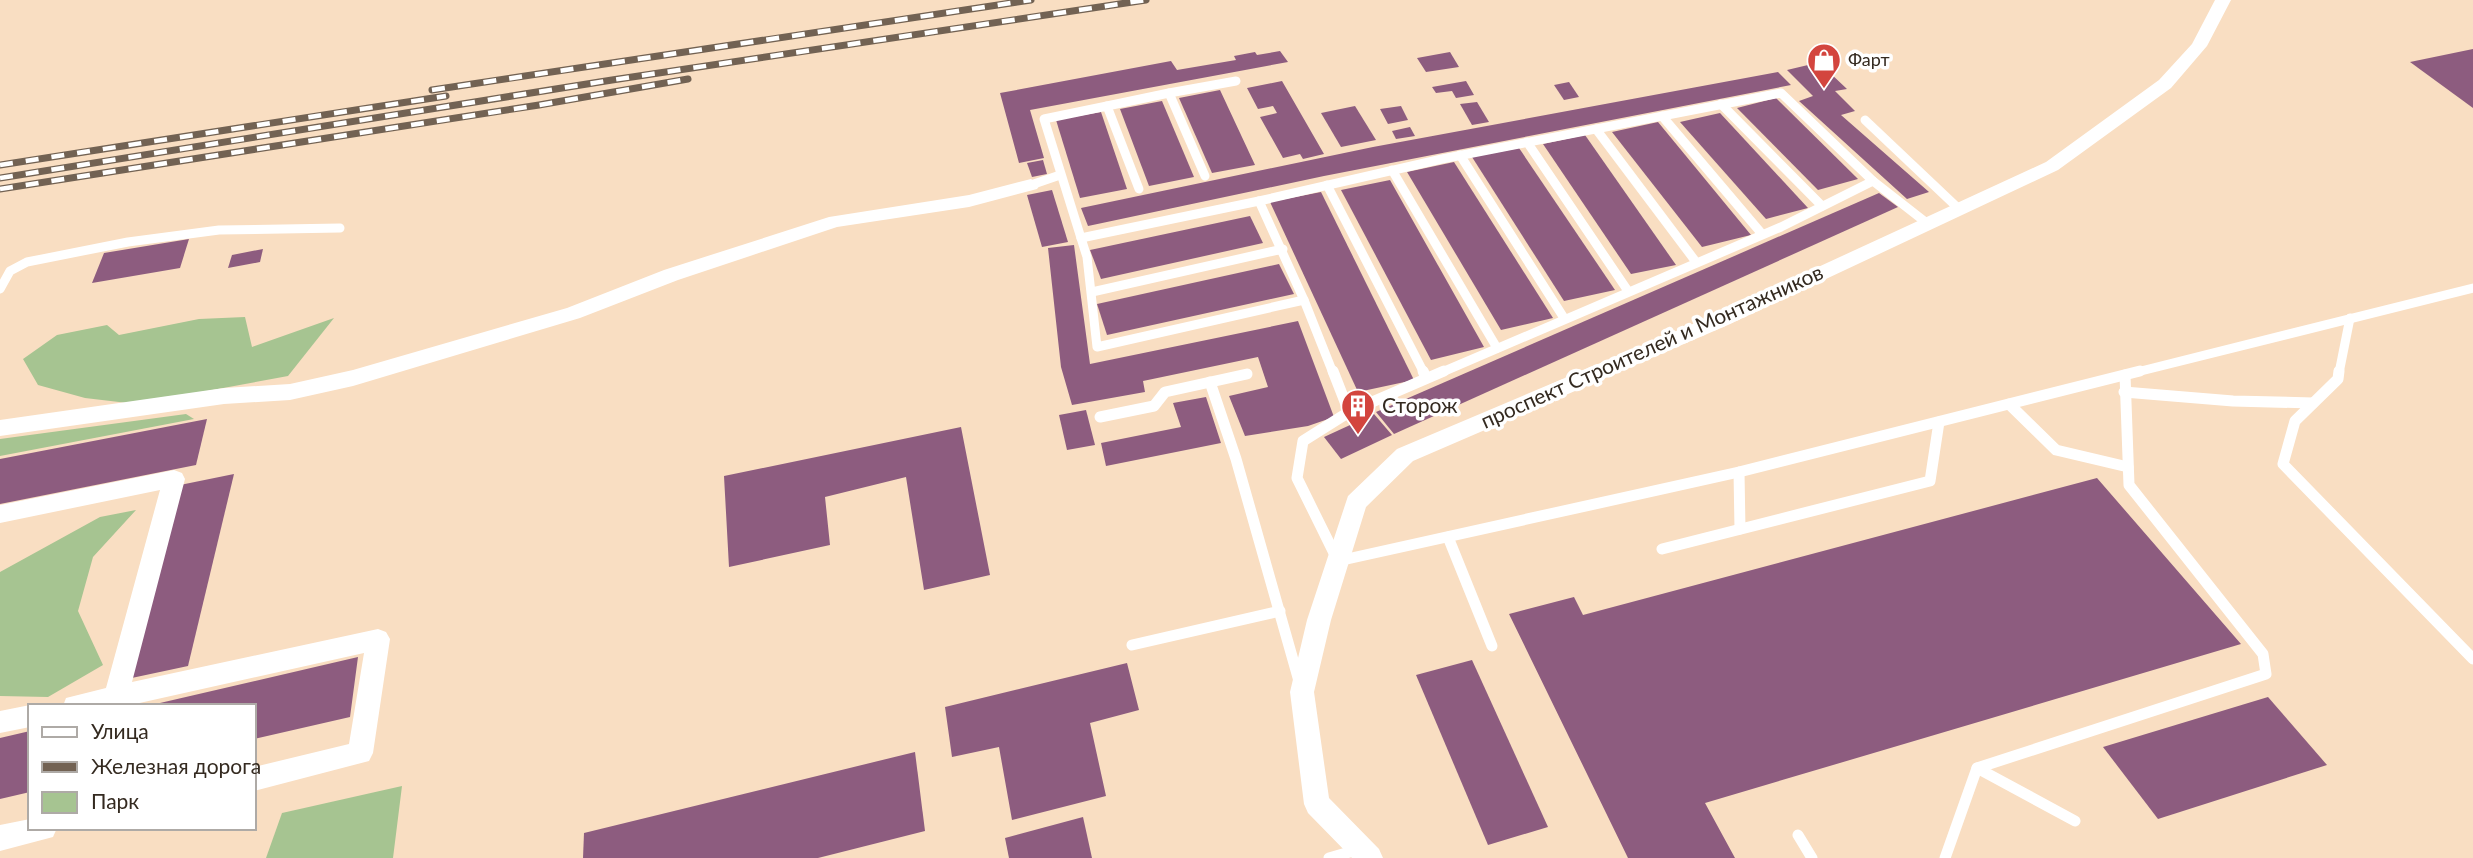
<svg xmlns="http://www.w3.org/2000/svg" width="2473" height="858" font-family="Lato,sans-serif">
<rect width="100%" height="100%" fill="#f9dec2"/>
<g fill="#a6c491">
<path d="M245,317L252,347L334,318L288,376L136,404L85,398L38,385L23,359L57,335L107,325L119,335L199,319Z"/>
<path d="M186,414L194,419L0,456V439Z"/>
<path d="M136,510L93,557L78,611L103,665L48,697L0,696V572L100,517Z"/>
<path d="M402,786L393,858H266L282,813Z"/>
</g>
<g fill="#8d5c7f">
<path d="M2473,49V108L2410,62Z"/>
<path d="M1280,51L1288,62L1030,110L1044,158L1019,163L1000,93L1171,61L1177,70L1236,60L1234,56L1255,52L1257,55Z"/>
<path d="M1450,52L1459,67L1426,72L1417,58Z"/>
<path d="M1808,65L1817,74L1829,72L1847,89L1835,91L1855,111L1841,115L1929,192L1907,199L1799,101L1813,96L1787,70Z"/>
<path d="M1778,72L1791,85L1324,176L1088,226L1081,208L1373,147Z"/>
<path d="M1282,81L1324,154L1303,159L1300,154L1283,158L1260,117L1277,113L1273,106L1258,109L1247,88Z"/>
<path d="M1466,81L1474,95L1456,98L1452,91L1436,93L1432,87Z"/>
<path d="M1569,82L1579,97L1564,100L1554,85Z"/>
<path d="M1220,90L1255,165L1212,173L1179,98Z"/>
<path d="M1776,98L1858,179L1818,190L1737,108Z"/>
<path d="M1162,101L1194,177L1149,186L1120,109Z"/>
<path d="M1477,102L1489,122L1472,125L1460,104Z"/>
<path d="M1355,106L1376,140L1341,147L1321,113Z"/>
<path d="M1401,106L1408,120L1388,124L1380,109Z"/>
<path d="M1101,112L1127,189L1080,198L1056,120Z"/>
<path d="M1720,113L1808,208L1766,219L1680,122Z"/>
<path d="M1658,122L1751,235L1702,247L1612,132Z"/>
<path d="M1410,127L1415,136L1396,139L1392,131Z"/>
<path d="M1585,135L1676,265L1631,274L1543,144Z"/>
<path d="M1519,148L1615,290L1564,301L1472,157Z"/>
<path d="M1043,160L1047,174L1032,177L1027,163Z"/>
<path d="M1454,162L1553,318L1501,330L1407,172Z"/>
<path d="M1390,180L1484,347L1431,360L1341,190Z"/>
<path d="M1052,190L1068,242L1042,247L1027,195Z"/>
<path d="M1321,192L1414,380L1358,392L1270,202Z"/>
<path d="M1879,193L1898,207L1394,434L1376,412Z"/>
<path d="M1250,216L1263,243L1101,279L1090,250Z"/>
<path d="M189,239L180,268L92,283L104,253Z"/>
<path d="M1074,245L1090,364L1298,321L1334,417L1308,426L1245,436L1229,396L1268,387L1258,357L1143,381L1145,392L1072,405L1061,367L1048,248Z"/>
<path d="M263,249L260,262L228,268L232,255Z"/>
<path d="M1279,264L1294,294L1107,335L1097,304Z"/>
<path d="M1206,397L1221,443L1106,466L1101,443L1181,427L1173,403Z"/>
<path d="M1086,410L1095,445L1067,450L1059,415Z"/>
<path d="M1374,414L1392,435L1341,459L1324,437Z"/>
<path d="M207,419L196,465L0,504V459Z"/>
<path d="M961,427L990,575L924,590L906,477L825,497L830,545L729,567L724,476Z"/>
<path d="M234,474L188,666L127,679L180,485Z"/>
<path d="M2097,478L2241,644L1705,803L1735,858H1628L1509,614L1574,597L1583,615Z"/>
<path d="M358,657L350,717L254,739V706H147Z"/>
<path d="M1472,660L1548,827L1488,845L1416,675Z"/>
<path d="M1127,663L1139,710L1090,723L1106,796L1012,820L999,747L952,757L945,707Z"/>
<path d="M2268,697L2327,765L2158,819L2103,747Z"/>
<path d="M30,731V792L0,799V738Z"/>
<path d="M915,752L925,831L818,858H583L584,833Z"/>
<path d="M1083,817L1092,858H1009L1005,838Z"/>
</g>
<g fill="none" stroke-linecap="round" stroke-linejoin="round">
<g stroke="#fff" stroke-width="9">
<path d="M1169,93L1236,81"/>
<path d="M1721,104L1822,206"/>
<path d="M1107,106L1169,93L1205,176"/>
<path d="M1662,116L1762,234"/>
<path d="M1865,120L1959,209"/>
<path d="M1596,129L1696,262"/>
<path d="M1527,142L1628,291"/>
<path d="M1460,155L1564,318"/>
<path d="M1392,170L1497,348"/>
<path d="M1031,185L1060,175"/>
<path d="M1327,185L1424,373"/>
<path d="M1259,201L1442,159L1781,93L1873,181L1928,224"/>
<path d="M1259,201L1304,300L1097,347L1087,257L1081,238Z"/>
<path d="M1081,238L1044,119L1107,106L1139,189"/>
<path d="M0,289L10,271L27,262L128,242L219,230L340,228"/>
<path d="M1092,292L1283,249"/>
<path d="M1304,300L1333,373"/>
<path d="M1440,373L1781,227L1873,181"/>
<path d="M2133,373L2473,288"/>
<path d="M2339,373L2350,318"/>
</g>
<g stroke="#fff" stroke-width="11">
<path d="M1333,371L1349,412L1444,371"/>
<path d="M1423,371L1426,378"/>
<path d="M2339,371L2338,379L2295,421L2283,464L2473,659"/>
<path d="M1210,382L1236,459L1299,681"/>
<path d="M2124,392L2233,401L2313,403"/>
<path d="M2009,404L2056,450L2128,467"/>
<path d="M1349,412L1303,441L1297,478L1338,561L1739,472L2140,371"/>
<path d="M1100,417L1154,406L1165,392L1247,374"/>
<path d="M1739,472L1740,529"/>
<path d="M1448,537L1492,646"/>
<path d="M1662,549L1930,481L1939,422"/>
<path d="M1132,645L1280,611"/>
<path d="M2075,821L1977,768L2266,674L2263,654L2129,485L2125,375"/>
<path d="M1798,835L1812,858"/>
<path d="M1329,858L1360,849"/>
<path d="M1945,858L1977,768"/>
</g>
<g fill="#fff" fill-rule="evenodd">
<path d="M2215,0H2231L2207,46L2171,88L2058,170L1728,325L1413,461L1366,507L1331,620L1314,692L1329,798L1379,849L1383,858H1352L1308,813L1304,804L1290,692L1307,620L1348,496L1397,449L1714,315L2046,162L2159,80L2192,44Z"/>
<path d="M1031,179L1040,185L1037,189L969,207L837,227L678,280L580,318L353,386L290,400L224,404L0,436V420L224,388L290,384L353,370L567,308L664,270L829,217L969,195Z"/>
<path d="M174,470L182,473L185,479L132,682L378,629L386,632L390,639L373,753L369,761L254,791V767L349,744L364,653L126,706H63L66,698L106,688L160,490L0,523V505Z"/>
<path d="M30,705L33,706H30V727L0,733V711Z"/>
<path d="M30,819V828H57L53,837L0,851V825Z"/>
</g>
<g stroke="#726253" stroke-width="7">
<g id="rail">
<path d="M432,90L1031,0"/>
<path d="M0,165L446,96"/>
<path d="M0,178L612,80L1146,0"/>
<path d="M0,189L539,105L688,79"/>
</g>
</g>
<use href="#rail" stroke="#fff" stroke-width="4.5" stroke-dasharray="13" stroke-linecap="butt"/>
</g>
<defs>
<g id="shop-pin" transform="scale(1.75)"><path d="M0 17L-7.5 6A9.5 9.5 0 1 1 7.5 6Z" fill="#d3453e" stroke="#fff"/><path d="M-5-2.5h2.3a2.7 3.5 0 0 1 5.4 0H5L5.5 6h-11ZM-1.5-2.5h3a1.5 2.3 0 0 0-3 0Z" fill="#fff"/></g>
<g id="building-pin" transform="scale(1.75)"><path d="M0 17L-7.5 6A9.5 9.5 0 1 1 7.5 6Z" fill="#d3453e" stroke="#fff"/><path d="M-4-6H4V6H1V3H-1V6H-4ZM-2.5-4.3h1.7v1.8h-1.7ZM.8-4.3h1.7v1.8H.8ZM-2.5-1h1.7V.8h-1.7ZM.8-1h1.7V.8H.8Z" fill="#fff"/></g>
</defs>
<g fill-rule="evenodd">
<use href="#shop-pin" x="1824" y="60"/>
<use href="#building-pin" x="1358" y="406"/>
</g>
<g text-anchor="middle" stroke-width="7" stroke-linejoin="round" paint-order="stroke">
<g font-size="18" fill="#342a20" stroke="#fff" text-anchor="start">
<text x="1848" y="66">Фарт</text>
</g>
<g font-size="21" fill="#342a20" stroke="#fff">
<text transform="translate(1652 347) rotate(-24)" y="7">проспект Строителей и Монтажников</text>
</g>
<g font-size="21" fill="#342a20" stroke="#fff" text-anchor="start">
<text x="1382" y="413">Сторож</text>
</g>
</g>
<rect x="28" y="704" width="228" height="126" fill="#ffffff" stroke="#aeaaa6" stroke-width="2"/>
<rect x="42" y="727" width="35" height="10" fill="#ffffff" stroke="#aeaaa6" stroke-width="2"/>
<text x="91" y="739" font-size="21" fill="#342a20">Улица</text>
<rect x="42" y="762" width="35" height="10" fill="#726253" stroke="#aeaaa6" stroke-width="2"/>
<text x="91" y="774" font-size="21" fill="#342a20">Железная дорога</text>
<rect x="42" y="792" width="35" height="21" fill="#a6c491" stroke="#aeaaa6" stroke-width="2"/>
<text x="91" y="809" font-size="21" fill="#342a20">Парк</text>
</svg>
